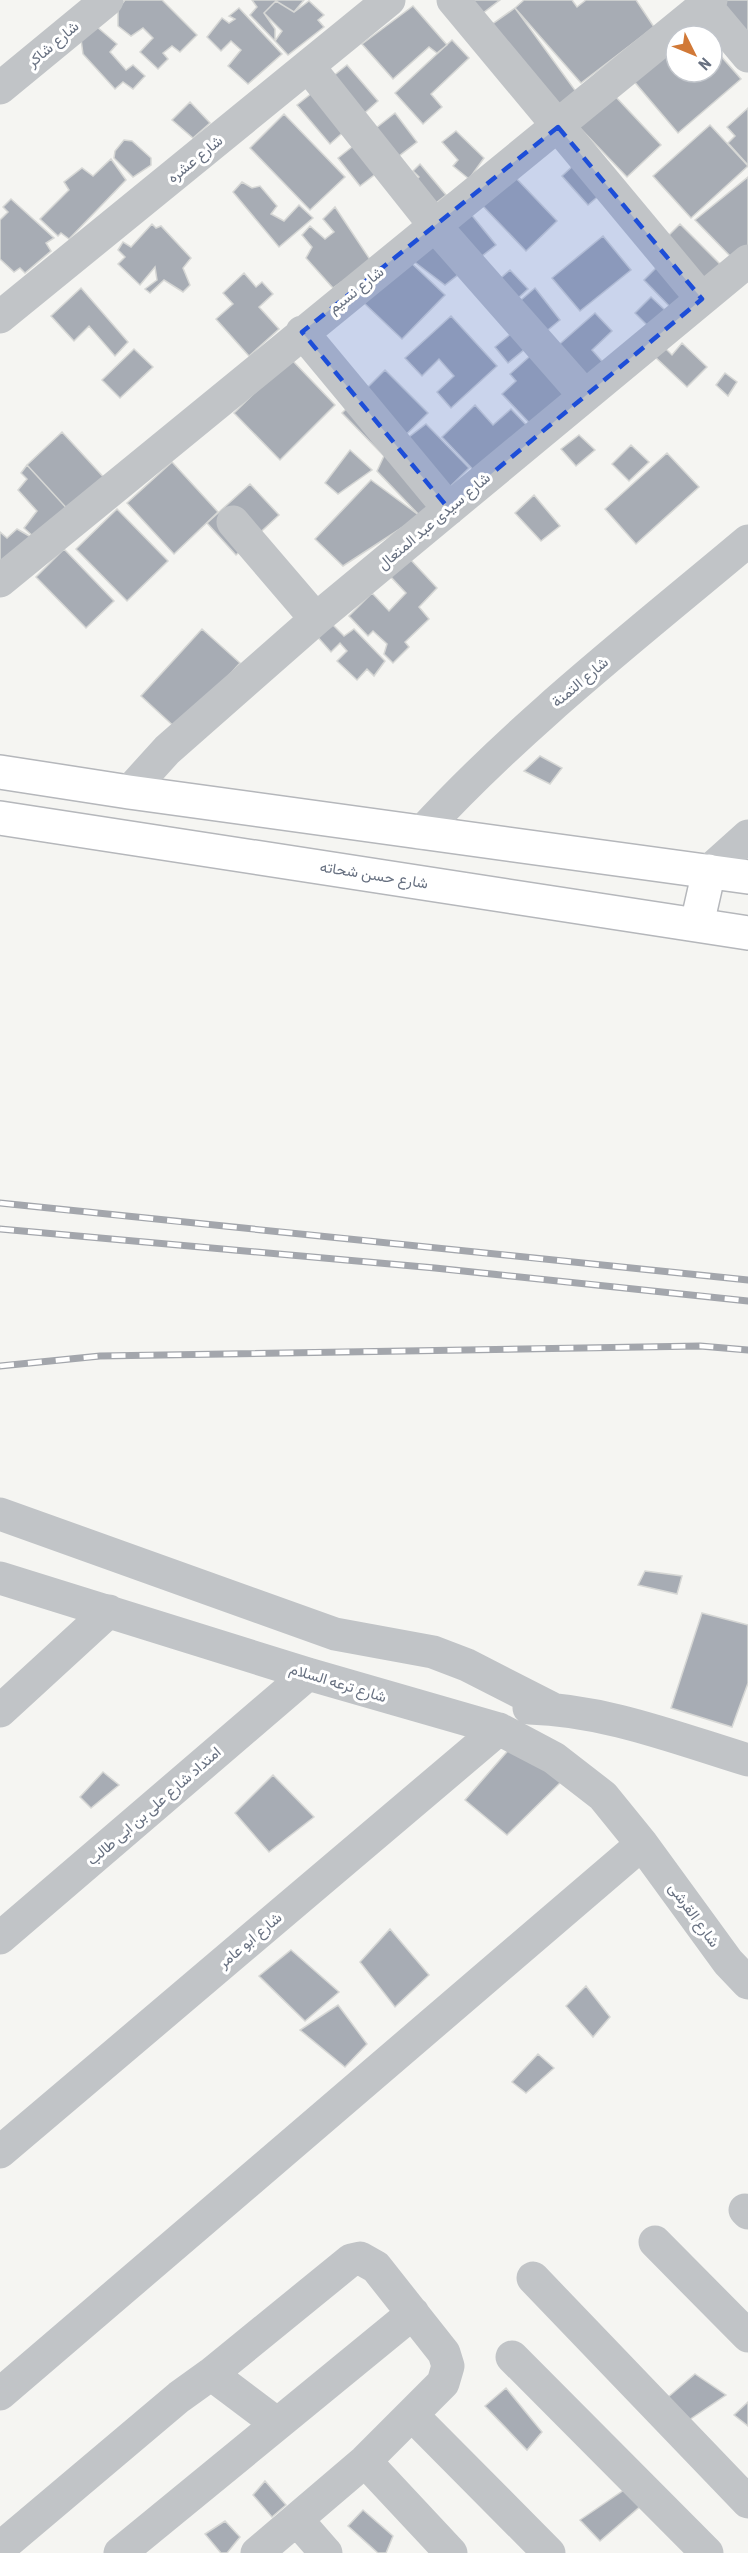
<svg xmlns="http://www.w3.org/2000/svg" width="748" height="2553" font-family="'Roboto Condensed',Vazirmatn,sans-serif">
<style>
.building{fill:#a7acb4;stroke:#d6d7d5;stroke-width:1.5}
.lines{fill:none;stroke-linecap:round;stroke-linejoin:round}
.major-casing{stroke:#b5b7bb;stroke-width:36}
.minor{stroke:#c1c4c7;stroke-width:33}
.major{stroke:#fff;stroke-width:33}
.rail-casing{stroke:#a3a6ac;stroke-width:7}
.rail{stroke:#fff;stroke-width:4.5;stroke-dasharray:14;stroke-linecap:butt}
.marked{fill:#1d4ed8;fill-opacity:0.2;stroke:#1d4ed8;stroke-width:4.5;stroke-dasharray:12 8;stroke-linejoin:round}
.labels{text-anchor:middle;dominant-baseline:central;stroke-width:6;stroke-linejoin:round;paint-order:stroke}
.street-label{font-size:15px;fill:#677080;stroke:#fff}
</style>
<rect width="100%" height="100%" fill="#f5f5f2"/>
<path class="building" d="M125,0H162L197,35L180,52L172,46L163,53L168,59L158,69L140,52L153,38L143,28L131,36L118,26V9Z
M252,0H304L294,12L276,1L264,13L275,29V41L250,15L257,7Z
M467,0H500L479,16Z
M524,0H572L577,7L586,0H636L654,27L581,83L515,8Z
M727,0H748V40L720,5Z
M276,1L294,12L309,1L324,15L318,20L324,27L288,55L275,41L282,31L264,13Z
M413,6L447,45L437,53L429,47L393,79L362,44Z
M239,8L282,54L248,84L228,66L241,50L231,41L221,51L207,37L222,18L229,23L235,19L229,16Z
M515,8L577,93L553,110L491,25Z
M90,21L117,44L110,52L126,70L133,65L145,76L133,89L123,82L115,89L83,54L81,39Z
M452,40L469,58L431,94L442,107L423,124L395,93Z
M676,42V72H712V46L741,79L678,133L632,79Z
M347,65L378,101L330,144L297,105Z
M614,95L661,145L627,177L579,127Z
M190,102L210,123L193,138L172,120Z
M748,108V165L728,143L735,136L727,127Z
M395,113L417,142L360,186L338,158Z
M284,114L345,177L310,210L250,148Z
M710,125L748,166L691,218L653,176Z
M456,131L484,158L469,179L453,166L458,160L442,142Z
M124,140L132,141L151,158V165L133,177L114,158L115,151Z
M111,159L126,180L69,239L61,233L58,236L40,219L69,190L64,182L82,168L93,176Z
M576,163L602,193L588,205L562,176Z
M420,164L446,195L421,215L403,192L419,177L413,171Z
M513,175L557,221L526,251L482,205Z
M748,177V249L736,262L695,220Z
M242,182L252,188L260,186L277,206L271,214L284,221L299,205L313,218L279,247L233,192Z
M11,199L54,238L46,243L51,251L25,273L20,268L14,272L0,259V220L8,212L3,207Z
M335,207L371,261L333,288L306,258L312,247L302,235L310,226L325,239L334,232L323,219Z
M470,213L496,245L445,285L412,260Z
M152,224L156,228L161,226L191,258L183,268L190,285L183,292L164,280L150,293L145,289L157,280L155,267L140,285L118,264L125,257L118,250L123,242L131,247Z
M680,224L723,267L676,313L644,280L674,250L664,240Z
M603,236L631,270L580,311L552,278Z
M406,258L445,295L402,339L363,302Z
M510,270L528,289L517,299L487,290Z
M244,273L256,287L262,282L273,294L259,307L279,329L249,356L216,319L233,304L223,293Z
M81,288L128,342L115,356L89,326L74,341L51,316Z
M535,288L560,320L508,363L495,347L526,321L514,306Z
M651,297L667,312L651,329L635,313Z
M595,313L612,331L592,350L607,367L586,385L554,349Z
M451,316L497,366L451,408L437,392L454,376L439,359L422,376L405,358Z
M682,343L707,367L687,387L653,355L663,346L672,355Z
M134,349L153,367L120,398L102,380Z
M538,349L579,395L538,432L502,394L516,381L510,374Z
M290,358L335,405L280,460L234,413Z
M385,370L428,413L384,456L342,413Z
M725,373L737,382L728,396L716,385Z
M475,405L493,425L511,409L531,430L481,478L442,437Z
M426,424L469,468L420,516L377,471L384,456Z
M62,432L108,482L72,514L27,465Z
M579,435L595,450L576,466L561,449Z
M631,445L649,462L629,481L612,464Z
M350,450L372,470L338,494L325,483Z
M667,453L699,487L636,544L605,509Z
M172,462L218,512L174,554L127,503Z
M27,465L72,514L38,541L24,528L37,511L18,490L27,479L21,473Z
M371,480L420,516L343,566L315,539Z
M250,484L279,515L236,555L207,523Z
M534,495L560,526L541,541L515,513Z
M117,509L168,561L127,601L76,549Z
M17,529L38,541L0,574V532L7,538Z
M64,549L114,601L86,628L36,577Z
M409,558L437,588L419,607L429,619L405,642L409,647L393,663L384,654L387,644L373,631L368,636L349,616L372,593L389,611L406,593L390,576Z
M329,621L344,636L354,629L385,661L374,676L367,669L357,680L337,661L347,651L340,643L331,652L315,634Z
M202,629L240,663L179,731L141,696Z
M540,756L562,768L550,784L524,771Z
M645,1571L682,1576L677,1594L638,1585Z
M702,1613L748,1625V1683L732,1727L671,1708Z
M512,1746L564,1779L507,1835L465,1800Z
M103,1772L119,1785L91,1808L80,1797Z
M273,1775L314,1817L269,1852L235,1813Z
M390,1929L429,1975L395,2007L360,1962Z
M291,1950L339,1992L305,2021L259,1976Z
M586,1986L610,2017L593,2037L566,2006Z
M338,2005L367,2044L345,2067L300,2030Z
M538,2054L554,2068L526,2093L512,2082Z
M695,2374L726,2395L686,2422L667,2398Z
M506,2388L542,2432L527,2450L485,2406Z
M748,2402V2426L734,2415Z
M265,2481L286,2505L272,2517L253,2495Z
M627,2488L643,2504L600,2541L580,2520Z
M363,2510L393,2536L386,2553H378L348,2526Z
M225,2521L240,2537L227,2553H221L205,2534Z"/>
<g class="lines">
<defs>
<path id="major" d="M0,772L129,792L748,877
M0,818L748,933
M697,924L709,871"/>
</defs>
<use href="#major" class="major-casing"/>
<path class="minor" d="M453,0L702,299
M705,5L748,56
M308,66L436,227L585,396
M0,88L107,0
M0,317L389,0
M302,332L449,509
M233,522L316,619
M0,581L711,0
M129,792L167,750L316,619L748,261
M421,833C520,725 636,635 748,541
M709,871L748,836
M0,1514L335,1634L433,1652L467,1665L551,1708
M0,1578L308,1674L499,1729L554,1758L603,1796L642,1844L728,1962L748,1983
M529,1708C605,1710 676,1738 748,1760
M0,1711L109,1611
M0,1938L308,1674
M0,2152L499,1729
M745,2210L748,2213
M655,2242L748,2336
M533,2278L748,2502
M512,2357L707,2553
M211,2374L351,2260L360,2258L376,2267L444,2353L448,2366L443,2383L365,2461L257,2553
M0,2394L642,1844
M412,2415L549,2553
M365,2461L451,2553
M297,2520L326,2553
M0,2548L179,2397L211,2374L276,2423
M120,2553L413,2313"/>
<use href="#major" class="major"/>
<defs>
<path id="rail" d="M0,1203L748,1280
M0,1229L435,1268L748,1301
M0,1366L100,1356L700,1346L748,1350"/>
</defs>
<use href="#rail" class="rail-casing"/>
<use href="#rail" class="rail"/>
</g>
<path class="marked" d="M558,127L702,299L449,509L302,332Z"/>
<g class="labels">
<g class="street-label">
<text transform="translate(53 44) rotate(-40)">شارع شاكر</text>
<text transform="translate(195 159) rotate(-39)">شارع عشره</text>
<text transform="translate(356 290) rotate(-38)">شارع نسيم</text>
<text transform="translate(434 521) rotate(-40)">شارع سيدى عبد المتعال</text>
<text transform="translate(580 682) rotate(-40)">شارع التمنة</text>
<text transform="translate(374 875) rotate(9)">شارع حسن شحاته</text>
<text transform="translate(338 1683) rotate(17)">شارع ترعه السلام</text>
<text transform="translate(154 1806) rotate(-41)">امتداد شارع على بن ابى طالب</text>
<text transform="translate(694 1915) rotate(54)">شارع القرشى</text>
<text transform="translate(250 1940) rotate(-40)">شارع ابو عامر</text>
</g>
</g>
<g transform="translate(694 54) rotate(133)"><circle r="28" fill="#ffffff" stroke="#c2c6cc" stroke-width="1.5"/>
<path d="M0-4.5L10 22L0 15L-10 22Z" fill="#d17937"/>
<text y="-9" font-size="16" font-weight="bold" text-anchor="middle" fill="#677080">N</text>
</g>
</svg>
